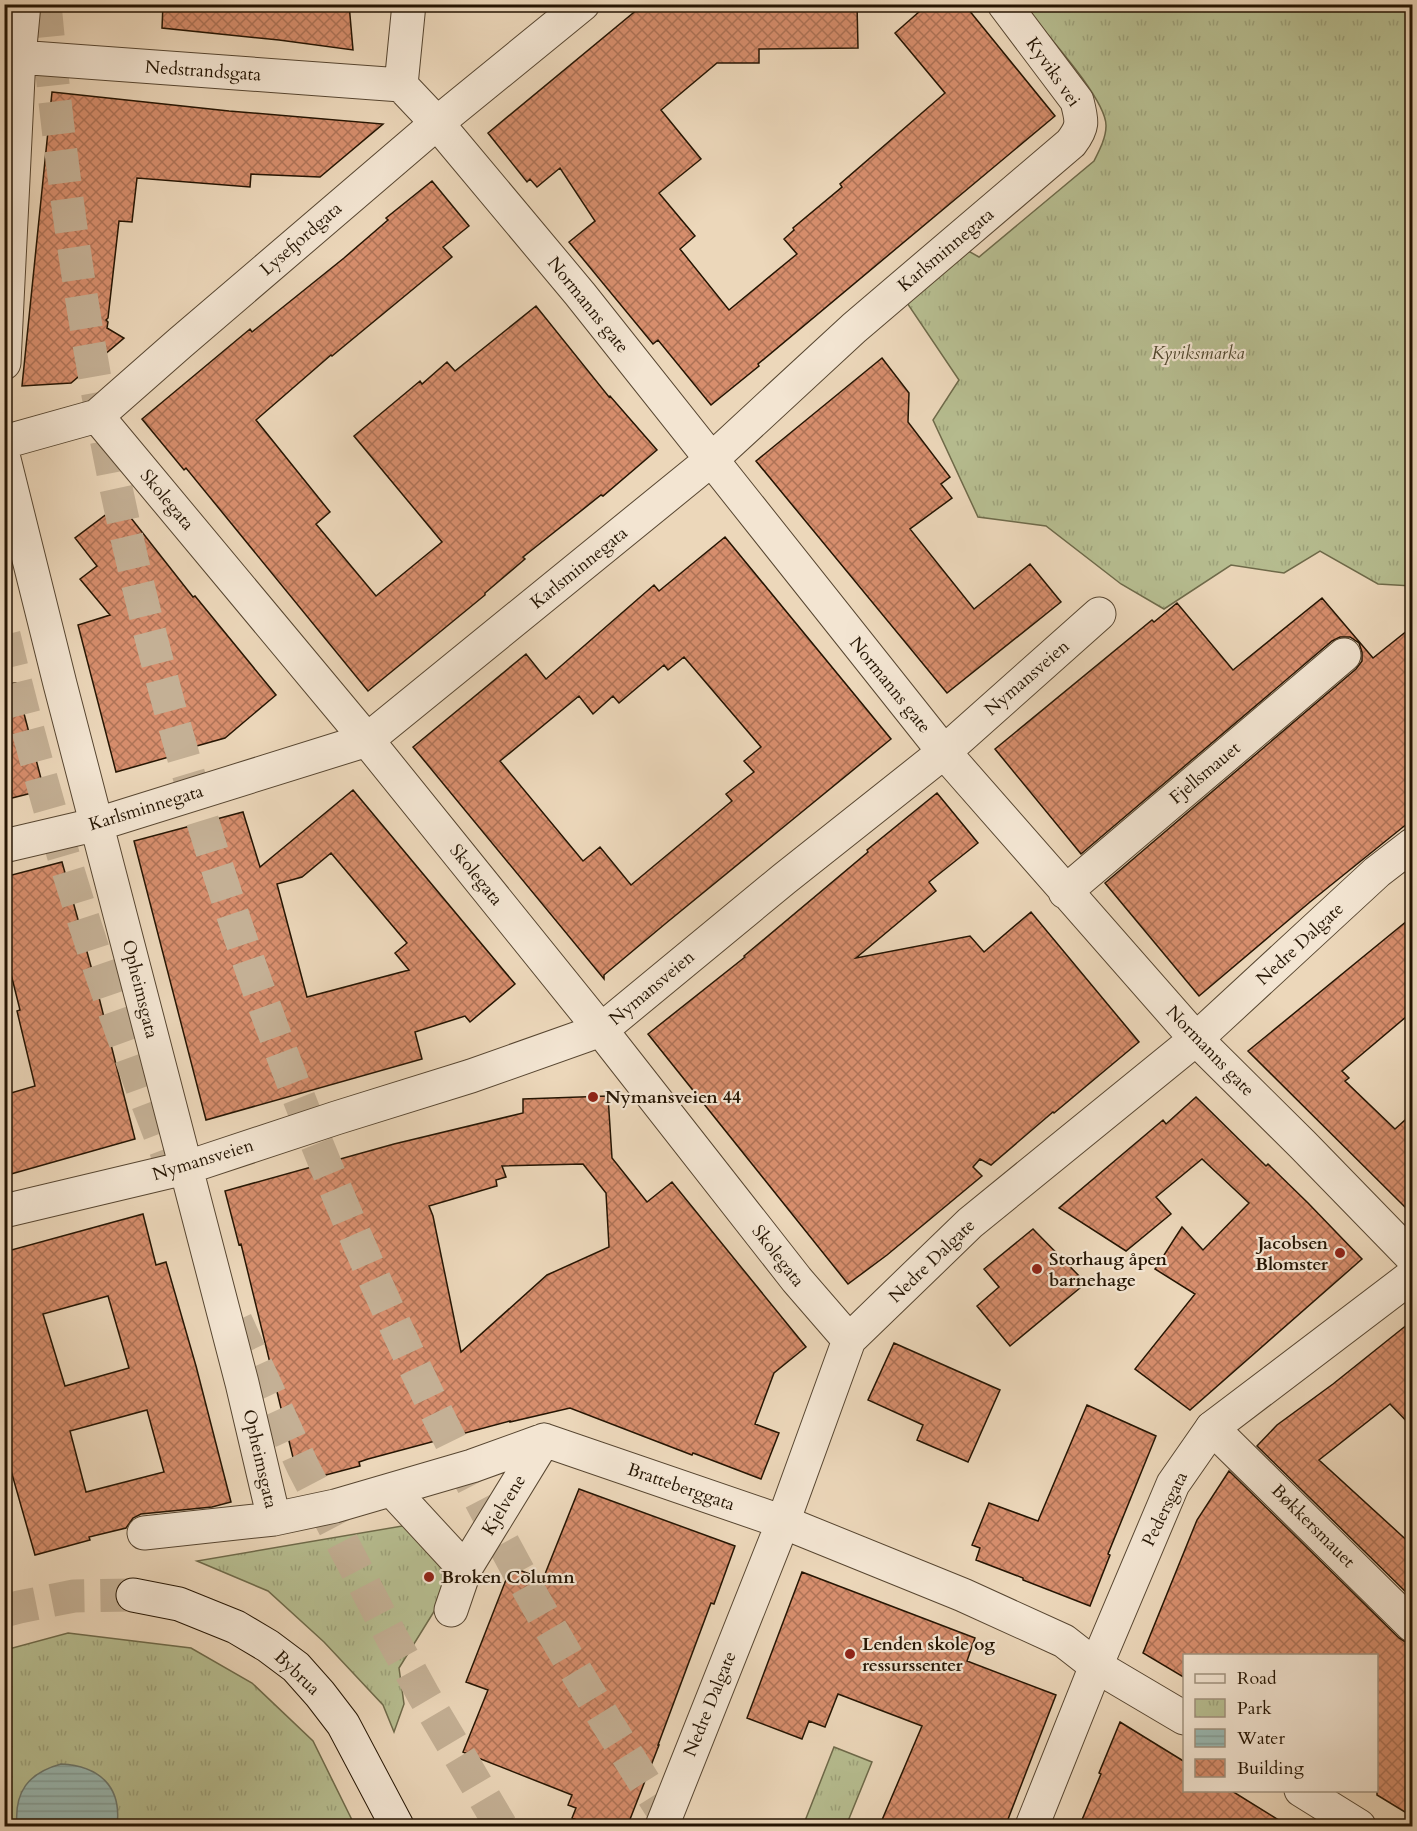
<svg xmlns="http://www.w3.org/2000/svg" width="1417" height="1831" font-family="Cardo,serif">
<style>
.park{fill:url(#park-tufts);stroke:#6e6a4a;stroke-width:1.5}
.water{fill:url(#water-rules);stroke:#6b776d;stroke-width:1.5}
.building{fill:url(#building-cross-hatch);stroke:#251503;stroke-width:1.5;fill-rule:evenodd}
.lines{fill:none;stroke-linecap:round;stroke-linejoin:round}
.secondary-tunnel{stroke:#c4b095;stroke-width:33;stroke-dasharray:33 16;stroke-linecap:butt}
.trunk-tunnel{stroke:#c4b095;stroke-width:33;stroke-dasharray:33 16;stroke-linecap:butt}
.minor-casing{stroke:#574631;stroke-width:35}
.tertiary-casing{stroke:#574631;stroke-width:35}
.secondary-casing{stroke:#251503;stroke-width:35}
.minor{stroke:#f3e5d2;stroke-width:33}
.tertiary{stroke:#f3e5d2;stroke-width:33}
.secondary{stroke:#f3e5d2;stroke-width:33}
.poi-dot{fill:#8f2418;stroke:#f3e5d2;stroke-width:2}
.labels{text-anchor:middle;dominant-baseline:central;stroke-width:4.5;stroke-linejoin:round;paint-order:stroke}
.street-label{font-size:18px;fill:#251503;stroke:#f3e5d2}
.park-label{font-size:18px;font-style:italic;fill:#51482e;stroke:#f3e5d2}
.poi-label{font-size:18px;font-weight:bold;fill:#251503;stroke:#f3e5d2;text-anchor:start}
</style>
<defs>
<pattern id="park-tufts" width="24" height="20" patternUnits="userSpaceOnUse" patternTransform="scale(1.5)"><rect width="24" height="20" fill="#b7be91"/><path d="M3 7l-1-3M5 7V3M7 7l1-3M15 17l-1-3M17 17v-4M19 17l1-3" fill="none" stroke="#9da27b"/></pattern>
<pattern id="water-rules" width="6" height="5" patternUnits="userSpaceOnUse" patternTransform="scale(1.5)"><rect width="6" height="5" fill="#99b9b3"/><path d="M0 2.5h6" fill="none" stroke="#849e98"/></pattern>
<pattern id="building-cross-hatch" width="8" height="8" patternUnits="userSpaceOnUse" patternTransform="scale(1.5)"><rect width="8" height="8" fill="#d78e6d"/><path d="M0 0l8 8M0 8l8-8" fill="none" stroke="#ae7357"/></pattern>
</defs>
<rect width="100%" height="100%" fill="#ecd7ba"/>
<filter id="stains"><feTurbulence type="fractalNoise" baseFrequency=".00333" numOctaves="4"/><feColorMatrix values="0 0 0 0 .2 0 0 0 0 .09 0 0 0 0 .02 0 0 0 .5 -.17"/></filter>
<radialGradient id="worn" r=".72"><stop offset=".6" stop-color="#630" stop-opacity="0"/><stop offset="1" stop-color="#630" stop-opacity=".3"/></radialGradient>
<path class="park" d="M1023,5H1412V586L1378,584L1320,551L1284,573L1231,565L1164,609L1121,584L1046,526L978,517L933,420L959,380L903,297L963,248L979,257L1094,161C1099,151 1106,138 1106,126C1107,99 1041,28 1023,5Z
M408,1525L441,1557L443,1597L399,1668L404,1704L394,1732L383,1705L324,1642L268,1591L197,1561Z
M68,1633L191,1648L252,1683L313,1741L355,1826H5V1650Z
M834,1747L872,1762L846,1826H803Z"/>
<path class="water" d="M61,1764C100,1766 122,1787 117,1826H17C14,1792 28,1773 61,1764Z"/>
<path class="building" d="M163,4H349L353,50L279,40L162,28Z
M644,4H857L858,48L759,49V63H717L661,110L701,159L659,193L695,236L680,249L729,310L797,254L784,239L794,230L793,228L842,187L840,184L945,93L895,33L928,4H964L1055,116L758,364L759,366L711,405L658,340L653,344L569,242L595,221L560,168L537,187L530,179L527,182L488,133Z
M52,92L229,111L383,124L320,177L251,174L250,187L137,178L132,222L119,221L108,318L106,320L108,322L107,328L124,338L71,383L22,386Z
M432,181L469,226L443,247L452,257L332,356L331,355L256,420L330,512L316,524L376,596L442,542L354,436L420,381L422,384L447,362L455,371L536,306L609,397L610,396L657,450L603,496L601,495L523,557L525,559L485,593V595L368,691L186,468L184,470L142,419L250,329L252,332L344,258L388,220L386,218Z
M882,358L909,393L908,422L950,477L941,484L952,498L910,529L974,609L1030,564L1061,602L947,693L756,461Z
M120,504L193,597L195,596L276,695L225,738L168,754L169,757L116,772L78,625L110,615L80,579L97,566L75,538Z
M725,537L891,739L665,924L604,975V979L413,747L526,654L546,679L654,585L659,591ZM684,657L761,747L744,761L754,772L726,794L732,801L631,885L600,847L583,861L500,761L579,696L593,714L613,696L619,703L664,665L668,670Z
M1322,598L1373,658L1413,626V819L1310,902L1199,996L1105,883L1356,669L1362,661V652L1359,643L1350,637H1340L1332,641L1081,854L995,749L1152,620L1154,622L1177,603L1233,670Z
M16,683L44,790L4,800V684Z
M353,790L515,984L470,1022L465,1016L415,1032L422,1059L206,1120L134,841L243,812L260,867ZM331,853L407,943L395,953L409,970L307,997L277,884L302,877Z
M937,793L978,843L929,882L936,891L856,958L970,936L984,952L1031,912L1139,1042L1054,1113L1053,1112L991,1165L980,1159L973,1167L982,1176L887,1255L848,1284L648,1034L745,957L744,956L868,852L867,850Z
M62,862L92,970L135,1139L4,1176V1095L35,1086L17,1011L20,1010L4,946V877Z
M1413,916V1011L1342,1071L1349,1078L1345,1081L1395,1129L1413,1113V1215L1248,1051Z
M608,1096L612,1158L647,1202L672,1182L806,1347L774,1373L755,1424L779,1433L761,1479L693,1453L692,1455L570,1408L510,1422V1421L368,1459L359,1462L360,1466L299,1482L241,1244L239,1245L225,1191L394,1144L523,1113V1099ZM583,1164L606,1193L609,1247L547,1275L461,1352L433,1216L429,1206L497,1186L496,1180L506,1177L502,1166Z
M1196,1097L1266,1166L1268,1164L1308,1203L1362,1259L1190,1410L1135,1369L1195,1294L1155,1269L1182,1227L1203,1250L1249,1203L1202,1159L1156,1197L1171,1214L1126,1251L1059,1208L1163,1120L1166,1124Z
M143,1214L156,1265L166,1262L196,1366L231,1502L212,1507L141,1514L133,1518L126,1528L89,1537L90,1540L35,1555L4,1446V1252ZM108,1296L129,1368L65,1386L43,1314ZM147,1410L164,1472L86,1492L70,1431Z
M1033,1229L1086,1283L1010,1346L977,1306L999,1287L984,1269Z
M1413,1320V1428L1390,1404L1319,1460L1413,1546V1599L1257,1446L1277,1425L1333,1384Z
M894,1343L1000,1390L968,1462L917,1440L923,1425L868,1400Z
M1087,1405L1156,1436L1108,1554L1110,1555L1090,1606L1023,1580V1578L976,1560L980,1548L972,1545L989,1503L1038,1521Z
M1229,1471L1399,1638L1407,1643H1413V1817L1377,1795V1656H1185V1678L1143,1653L1197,1520Z
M579,1489L735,1546L714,1604L711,1603L658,1745H659L627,1827H593L572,1818L576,1808L568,1805L572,1795L463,1752L488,1690L466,1682L511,1567L543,1579Z
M802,1572L975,1638L967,1661L1056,1695L1005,1827H879L922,1726L838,1694L825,1727L809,1721L802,1739L747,1718Z
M1120,1722L1185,1762V1791H1232L1290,1827H1079L1101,1774L1099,1773Z"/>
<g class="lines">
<path class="secondary-tunnel" d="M4,1611L19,1607L74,1596L133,1595"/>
<path class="trunk-tunnel" d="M45,4C60,167 83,328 116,488C194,854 326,1210 502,1541C554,1639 613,1733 672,1826
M4,635C39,781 82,926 134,1066C147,1103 162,1140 176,1177
M236,1321L304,1469L391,1636L424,1696L501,1826"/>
<defs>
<path id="minor" d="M4,56L401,85
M401,85L437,123L580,294L944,752L1196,1039L1303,1145L1412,1257
M401,85L409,4
M4,363L19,57L24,4
M97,416L367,740L601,1030L797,1280L849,1340
M4,442L97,416L180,343L437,123L583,4
M4,459L60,684L242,1383L274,1519
M4,846L98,824L367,740L711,460L854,328L1071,143C1084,126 1082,121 1077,101L1004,4
M1065,892L1344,655
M4,1211L185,1168L336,1118L471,1076L601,1030L784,879L944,752L1099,614
M1212,1428L1412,1625
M392,1490L465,1569
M144,1533L274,1519L335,1506L472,1466L544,1440L783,1522L963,1595L1064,1641L1096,1666L1184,1718
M451,1610L465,1569L544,1440
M1301,1790L1359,1826
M662,1826L783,1522L849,1340L970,1223L1196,1039L1377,872L1412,845"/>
<path id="tertiary" d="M1032,1826L1096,1666L1173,1484L1212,1428L1412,1276"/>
<path id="secondary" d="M133,1595L179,1604L236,1627L268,1646L296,1667L320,1694L343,1724L397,1826"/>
</defs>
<use href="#minor" class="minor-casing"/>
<use href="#tertiary" class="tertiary-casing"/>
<use href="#secondary" class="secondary-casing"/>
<use href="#minor" class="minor"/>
<use href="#tertiary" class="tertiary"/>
<use href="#secondary" class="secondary"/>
</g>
<g class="poi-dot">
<circle cx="593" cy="1097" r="6"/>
<circle cx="1340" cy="1253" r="6"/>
<circle cx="1037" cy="1269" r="6"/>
<circle cx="429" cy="1577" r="6"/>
<circle cx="850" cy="1654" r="6"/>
</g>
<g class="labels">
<g class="street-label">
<text transform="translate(203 71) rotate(4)">Nedstrandsgata</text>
<text transform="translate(1053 72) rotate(55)">Kyviks vei</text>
<text transform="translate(301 239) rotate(-41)">Lysefjordgata</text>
<text transform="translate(946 250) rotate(-40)">Karlsminnegata</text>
<text transform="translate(588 305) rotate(51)">Normanns gate</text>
<text transform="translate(167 500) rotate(50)">Skolegata</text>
<text transform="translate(579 568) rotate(-39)">Karlsminnegata</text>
<text transform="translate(1027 678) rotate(-41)">Nymansveien</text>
<text transform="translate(890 685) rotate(51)">Normanns gate</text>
<text transform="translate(1205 773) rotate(-40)">Fjellsmauet</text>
<text transform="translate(146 808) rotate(-17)">Karlsminnegata</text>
<text transform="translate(476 875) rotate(51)">Skolegata</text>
<text transform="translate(1300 944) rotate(-43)">Nedre Dalgate</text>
<text transform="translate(652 988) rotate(-40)">Nymansveien</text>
<text transform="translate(140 989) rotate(76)">Opheimsgata</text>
<text transform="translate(1210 1051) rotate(46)">Normanns gate</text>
<text transform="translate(203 1160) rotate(-17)">Nymansveien</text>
<text transform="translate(778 1256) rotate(52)">Skolegata</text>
<text transform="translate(932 1261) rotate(-44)">Nedre Dalgate</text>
<text transform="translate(260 1459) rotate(77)">Opheimsgata</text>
<text transform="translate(681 1487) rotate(19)">Bratteberggata</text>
<text transform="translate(504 1505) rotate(-59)">Kjelvene</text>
<text transform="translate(1165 1509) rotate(-64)">Pedersgata</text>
<text transform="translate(1313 1526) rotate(45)">Bøkkersmauet</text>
<text transform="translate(297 1673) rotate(44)">Bybrua</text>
<text transform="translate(710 1704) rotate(-68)">Nedre Dalgate</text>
</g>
<g class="park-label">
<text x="1198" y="353">Kyviksmarka</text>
</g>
<g class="poi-label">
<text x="605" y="1097">Nymansveien 44</text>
<text x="1328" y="1243" text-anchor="end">Jacobsen<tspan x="1328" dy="21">Blomster</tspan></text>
<text x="1049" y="1259">Storhaug åpen<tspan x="1049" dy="21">barnehage</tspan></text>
<text x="441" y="1577">Broken Column</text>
<text x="862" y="1644">Lenden skole og<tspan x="862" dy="21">ressurssenter</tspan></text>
</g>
</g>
<rect width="1417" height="1831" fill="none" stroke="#ecd7ba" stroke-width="24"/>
<rect x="6" y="6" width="1405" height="1819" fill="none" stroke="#251503" stroke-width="3"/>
<rect x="12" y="12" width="1393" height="1807" fill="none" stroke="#251503" stroke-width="1.5"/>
<rect x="1183" y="1654" width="195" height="138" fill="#f3e5d2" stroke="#a1927f" stroke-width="1.5"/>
<rect x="1195" y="1674" width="30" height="9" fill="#f3e5d2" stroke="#a1927f" stroke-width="1.5"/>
<text x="1237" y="1684" font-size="18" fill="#251503">Road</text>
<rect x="1195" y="1699" width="30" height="18" fill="url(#park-tufts)" stroke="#a1927f" stroke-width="1.5"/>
<text x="1237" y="1714" font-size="18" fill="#251503">Park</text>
<rect x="1195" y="1729" width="30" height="18" fill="url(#water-rules)" stroke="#a1927f" stroke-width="1.5"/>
<text x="1237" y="1744" font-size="18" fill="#251503">Water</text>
<rect x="1195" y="1759" width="30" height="18" fill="url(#building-cross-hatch)" stroke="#a1927f" stroke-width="1.5"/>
<text x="1237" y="1774" font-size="18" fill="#251503">Building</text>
<rect width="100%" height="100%" filter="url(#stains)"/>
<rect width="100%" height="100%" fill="url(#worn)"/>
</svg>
